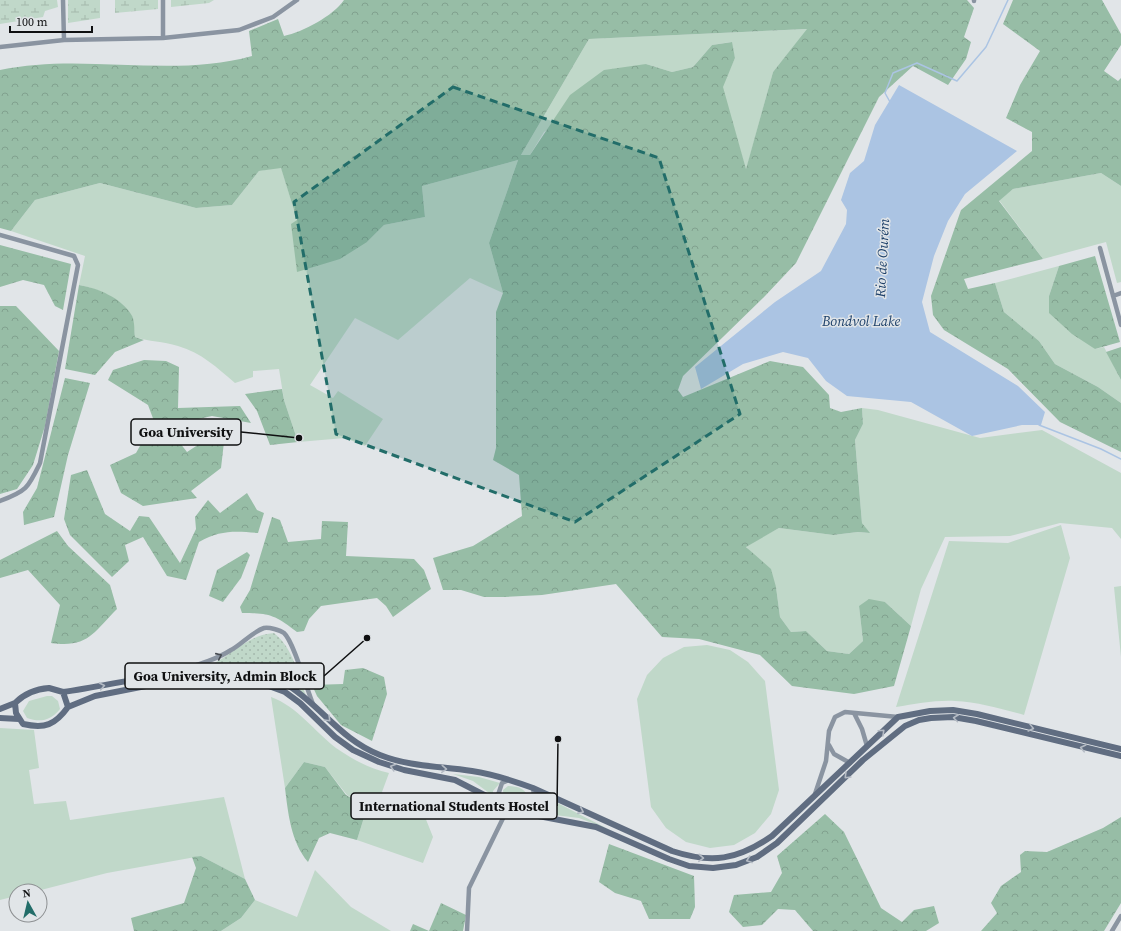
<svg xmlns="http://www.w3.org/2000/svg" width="1121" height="931" font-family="'Source Serif 4',serif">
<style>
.green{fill:#c0d8c9}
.forest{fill:url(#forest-crowns);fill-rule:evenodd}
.wetland{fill:url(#wetland-marsh)}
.garden{fill:url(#garden-dots)}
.water{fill:#abc4e3}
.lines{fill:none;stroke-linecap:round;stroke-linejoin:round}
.stream{stroke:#abc4e3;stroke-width:1.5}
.minor{stroke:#8a94a1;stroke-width:4.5}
.secondary{stroke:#606d81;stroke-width:6}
.oneway{stroke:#464b52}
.oneway2{stroke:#b4bbc4}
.marked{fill:#226d69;fill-opacity:0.2;stroke:#226d69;stroke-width:3;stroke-dasharray:8 5;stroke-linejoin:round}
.labels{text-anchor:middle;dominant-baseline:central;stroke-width:3;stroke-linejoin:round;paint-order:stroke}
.water-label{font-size:14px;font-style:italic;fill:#1f426b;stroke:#e1e5e8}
.leader{fill:none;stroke:#0f1011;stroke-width:1.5}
.callout-dot{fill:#0f1011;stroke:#e1e5e8;stroke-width:1.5}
.callout{fill:#e1e5e8;stroke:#0f1011;stroke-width:1.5}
.callout-label{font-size:14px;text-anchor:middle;font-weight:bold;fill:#0f1011}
</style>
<defs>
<pattern id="forest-crowns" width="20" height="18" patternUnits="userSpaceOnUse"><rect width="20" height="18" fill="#97bda6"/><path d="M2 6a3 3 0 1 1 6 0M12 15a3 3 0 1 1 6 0" fill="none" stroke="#81a18e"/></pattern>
<pattern id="wetland-marsh" width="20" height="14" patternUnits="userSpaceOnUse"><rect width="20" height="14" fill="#c0d8c9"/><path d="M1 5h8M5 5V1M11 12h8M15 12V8" fill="none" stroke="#a4b8ac"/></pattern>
<pattern id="garden-dots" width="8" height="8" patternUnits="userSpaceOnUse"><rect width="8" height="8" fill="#c0d8c9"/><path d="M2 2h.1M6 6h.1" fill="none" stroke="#a4b8ac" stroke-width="1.8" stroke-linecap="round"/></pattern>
</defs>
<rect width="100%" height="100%" fill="#e1e5e8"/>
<path class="green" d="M808,29L773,72L746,170L722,87L735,58L731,42L712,45L693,67L672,72L646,64L544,132L530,155H521L589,39Z
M518,160L489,243L503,293L470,278L398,340L355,318L310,385L333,398L338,391L383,419L365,446L345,438L298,442L284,400L279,369L253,371V377L235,383C216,367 202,353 178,346C163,341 149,342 135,337C134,330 134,319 131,314C121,299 97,288 79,285L85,256L11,231L35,200L100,183L196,208L232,205L259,171L281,167L297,220L367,242L384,225L425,217L422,186Z
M1101,173L1121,186V282L1117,283L1106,242L1043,259L999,200L1013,189Z
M1059,266L1049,296L1095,349L1104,347L1121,380V403L1098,387L1055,364L1039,341L1004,312L995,283Z
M862,408L878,410L980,438L1042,430L1121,473V539L1112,528L1060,523L1010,536L945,537L921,589L911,626L885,602L859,606L863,641L849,654L827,651L806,631L791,632L780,617L776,587L746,546L779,528L833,535L858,532L869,533L862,523L855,440L863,424Z
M1061,525L1070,558L1024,715C1002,709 978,702 955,701C935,700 916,704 896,707L949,541L1008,543Z
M1121,586V657L1114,587Z
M707,645L730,650L748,662L765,681L779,790L771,814L755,833L734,845L710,848L686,842L666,828L651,807L637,699L647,675L663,658L684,647Z
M47,696H52L58,701L60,709C51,720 41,723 27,718L23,711L29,701Z
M271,697C298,707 314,731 336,748C352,759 370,769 389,773L382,792L387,803L423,812L433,837L423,863L357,840L366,811L360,803L347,795L325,767L304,762L285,788Z
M0,728L34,730L39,768L29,770L34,804L66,801L70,820L224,797L245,879L201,856L107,873L37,891H16V896L0,900Z
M453,774L479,777L500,783L493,791V796L473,781Z
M508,786C519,786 527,789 529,801C520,807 514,806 504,802L503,790Z
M540,794L608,829L579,818L530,812L539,803Z
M315,870L351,907L391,931H221L241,918L255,900L297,917Z"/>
<path class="forest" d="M344,0H967L974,8L964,37L971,42L966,59L948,85L913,66L879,97L796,263L765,296L683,376L678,390L683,397L770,361L803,367L829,395L830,408L841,412L862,408L863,424L855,440L862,523L870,533L858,532L833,535L779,528L746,547L771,569L776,587L780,617L791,632L806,631L827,651L849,654L863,641L859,606L869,599L885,602L911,626L894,686L854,694L792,686L760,655L699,639L662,637L616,584L542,595L505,597H484L461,590H443L433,558L473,546L522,516L519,475L493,460L496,448V312L503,293L489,243L518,160L422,186L425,217L384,225L367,242L340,259L297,272L291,224L297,220L281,168L259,171L232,205L196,208L100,183L35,200L11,231L0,228V70C83,52 170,79 252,56L249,31L278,19L284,36C303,32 333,16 344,0ZM807,29L773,72L746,169L723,87L735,58L732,42L712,45L693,67L672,72L646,64L604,70L570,95L530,155H521L589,39Z
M1013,0H1102L1121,34V45L1104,71L1118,81L1121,78V186L1101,173L1013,189L999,201L1043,259L964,279L968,289L995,283L1004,312L1039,341L1055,364L1098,387L1121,403V452L1060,422L1008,369L944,330L933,315L931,296L961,210L1032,151V132L1006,118L1020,85L1040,51L1003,24Z
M0,245L71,264L63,310L55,306L44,285L23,280L0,287Z
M1095,256L1120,342L1095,349L1072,334L1049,313V296L1059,266Z
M79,285C98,288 121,298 131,314C135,319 134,330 135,337L144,340L115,352L95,375L65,369Z
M0,306H16L59,351L45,426L33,465L17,489L0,494Z
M1121,347V380L1106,352Z
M144,360L166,361L179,367L178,408L240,406L251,423L212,416L189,421L173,434L187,452L207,439L224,442L221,468L191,491L197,498L143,506L121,493L110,465L136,453L154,421L148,405L108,380L113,370Z
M65,378L90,383L68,455L54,517L24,525L23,512L37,488Z
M282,389L284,400L298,442L270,445L257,411L245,394Z
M87,470L105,514L130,531L139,516L149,517L180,563L196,529L195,517L208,500L220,513L247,493L257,510L264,513L258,533C235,531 220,530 199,542L186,580L167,576L143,537L125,545L129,561L112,577L70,535L64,519L71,475Z
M272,517L280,520L288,542L321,539L322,521L348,522L346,556L414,559L424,570L431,589L393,617L386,606L377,598L321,606L309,619L304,631L297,632C275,615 270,613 242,613L240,607L250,590Z
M57,531L68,546L110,585L117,609C93,633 88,648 51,643L60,605L28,570L0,578V560Z
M247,552L250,555L241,578L223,602L209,596L217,570Z
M363,668L384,677L387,694L372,741L341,725L317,696L312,685L343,684L345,670Z
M304,762L325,767L346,795L360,803L366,811L357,840L330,833L319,838L308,862C291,842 288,813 285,788Z
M825,814L844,832L881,908L902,922L914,910L934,906L939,923L926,931H813L795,910L778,909L762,925L743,927L729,912L734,895L771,892L782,873L777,856Z
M1121,817V903L1104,931H981L997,913L991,903L1001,886L1021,872L1020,855L1025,851L1047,852L1103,828Z
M609,844L694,876L695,907L690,919H649L641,901L615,893L599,882Z
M201,856L245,879L255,900L241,918L221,931H134L131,918L184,903L196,868L192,857Z
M441,903L466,915L463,931H410L413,924L429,931Z"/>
<path class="wetland" d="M0,0H57L58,7L45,11L43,17L0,24Z
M68,0H100V18L68,23Z
M115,0H158V9L115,13Z
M171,0H214L209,3L171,7Z"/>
<path class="garden" d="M274,633C293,648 298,674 306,696C279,671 243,668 208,666C234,655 246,635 274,633Z"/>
<path class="water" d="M899,85L1017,151L965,194L948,221L934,256L922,302L930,332L1018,386L1045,412L1041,425H1022L972,436L911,402L847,396L826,381L808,358L783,352L743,364L701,389L695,367L775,302L821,271L846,224L847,210L841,200L850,173L864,161L875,125Z"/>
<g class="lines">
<path class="stream" d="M890,102L885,93L893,73L917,63L957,81L986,47L1008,0
M1039,425L1101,449L1121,459"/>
<path class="minor" d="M63,0L64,40
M974,0V1
M163,38V0
M0,47L64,40L163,38L239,30L273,17L297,0
M0,235L74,256L78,265L40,463C28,488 27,491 0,501
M1100,248L1121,325
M1113,296L1121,293
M174,672C193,666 214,661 231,650C242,644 252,632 264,628C269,627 280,630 284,633C294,642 307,690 313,704
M854,713L862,729L867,746
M829,745L834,754L850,763
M815,794L826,761L829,731L835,717L845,712L898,717
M496,801L502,783L509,780
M526,811C534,804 535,799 533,788
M467,931L469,888L507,810
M1112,931L1121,916"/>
<path class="secondary" d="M49,688L63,692L68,707C55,725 45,729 23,724L16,713L15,703C25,693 35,689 49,688Z
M63,692C127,683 190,663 255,675C266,677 280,679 289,686C322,707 341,740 380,755C410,767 440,766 472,771C492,774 514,781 533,788L672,851C712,864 737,860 772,836L898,717L930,711L953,710L977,714L1121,749
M68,707L95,696L166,682L223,678L266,685L285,692L300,703L335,737L353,750L379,762L404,770L455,780L496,801L507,810L596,827L669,859L689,866L713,868L736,865L757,857L777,843L863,760L905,726L919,720L931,718L953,717L976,721L1121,756
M0,709L15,703
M0,718L19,719"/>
</g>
<defs><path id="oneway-chevron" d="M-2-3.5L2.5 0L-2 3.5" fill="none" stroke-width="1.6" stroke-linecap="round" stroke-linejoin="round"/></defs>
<use class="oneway" href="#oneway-chevron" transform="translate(219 656) rotate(-24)"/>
<g class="oneway2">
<use href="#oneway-chevron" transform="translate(102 686) rotate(-11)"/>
<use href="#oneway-chevron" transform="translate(956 718) rotate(-173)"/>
<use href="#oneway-chevron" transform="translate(328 719) rotate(45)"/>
<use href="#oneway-chevron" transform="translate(1031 728) rotate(14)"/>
<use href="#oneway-chevron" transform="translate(882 732) rotate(-43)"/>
<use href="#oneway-chevron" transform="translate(1083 748) rotate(-167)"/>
<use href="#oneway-chevron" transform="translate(393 767) rotate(-163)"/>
<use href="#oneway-chevron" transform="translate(444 769) rotate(4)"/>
<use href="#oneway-chevron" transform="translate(847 776) rotate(135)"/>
<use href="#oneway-chevron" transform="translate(581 811) rotate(24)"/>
<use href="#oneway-chevron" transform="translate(701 858) rotate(4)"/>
<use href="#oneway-chevron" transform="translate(749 860) rotate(160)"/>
</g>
<path class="marked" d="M453,87L659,158L740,414L575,522L336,434L294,202Z"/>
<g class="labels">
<g class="water-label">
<text transform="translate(882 258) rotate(-87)">Rio de Ourém</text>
<text x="861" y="321">Bondvol Lake</text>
</g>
</g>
<path class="leader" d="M299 438L241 432M367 638L324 676M558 739L557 806"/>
<g class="callout-dot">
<circle cx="299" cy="438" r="4"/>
<circle cx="367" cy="638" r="4"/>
<circle cx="558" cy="739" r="4"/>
</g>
<g class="callout">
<rect x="131" y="419" width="110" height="26" rx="4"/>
<rect x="125" y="663" width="199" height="26" rx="4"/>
<rect x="351" y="793" width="206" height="26" rx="4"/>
</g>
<g class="callout-label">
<text x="186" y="437">Goa University</text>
<text x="225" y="681">Goa University, Admin Block</text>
<text x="454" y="811">International Students Hostel</text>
</g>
<g transform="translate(28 903) rotate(352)"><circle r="19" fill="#e1e5e8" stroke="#8d9092"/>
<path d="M0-3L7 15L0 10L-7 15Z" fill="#226d69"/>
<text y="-6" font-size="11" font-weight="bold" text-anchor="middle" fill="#0f1011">N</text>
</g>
<path d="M10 26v6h82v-6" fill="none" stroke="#0f1011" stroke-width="2"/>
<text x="16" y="26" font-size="12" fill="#0f1011" stroke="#e1e5e8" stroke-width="3" paint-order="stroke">100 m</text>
</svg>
